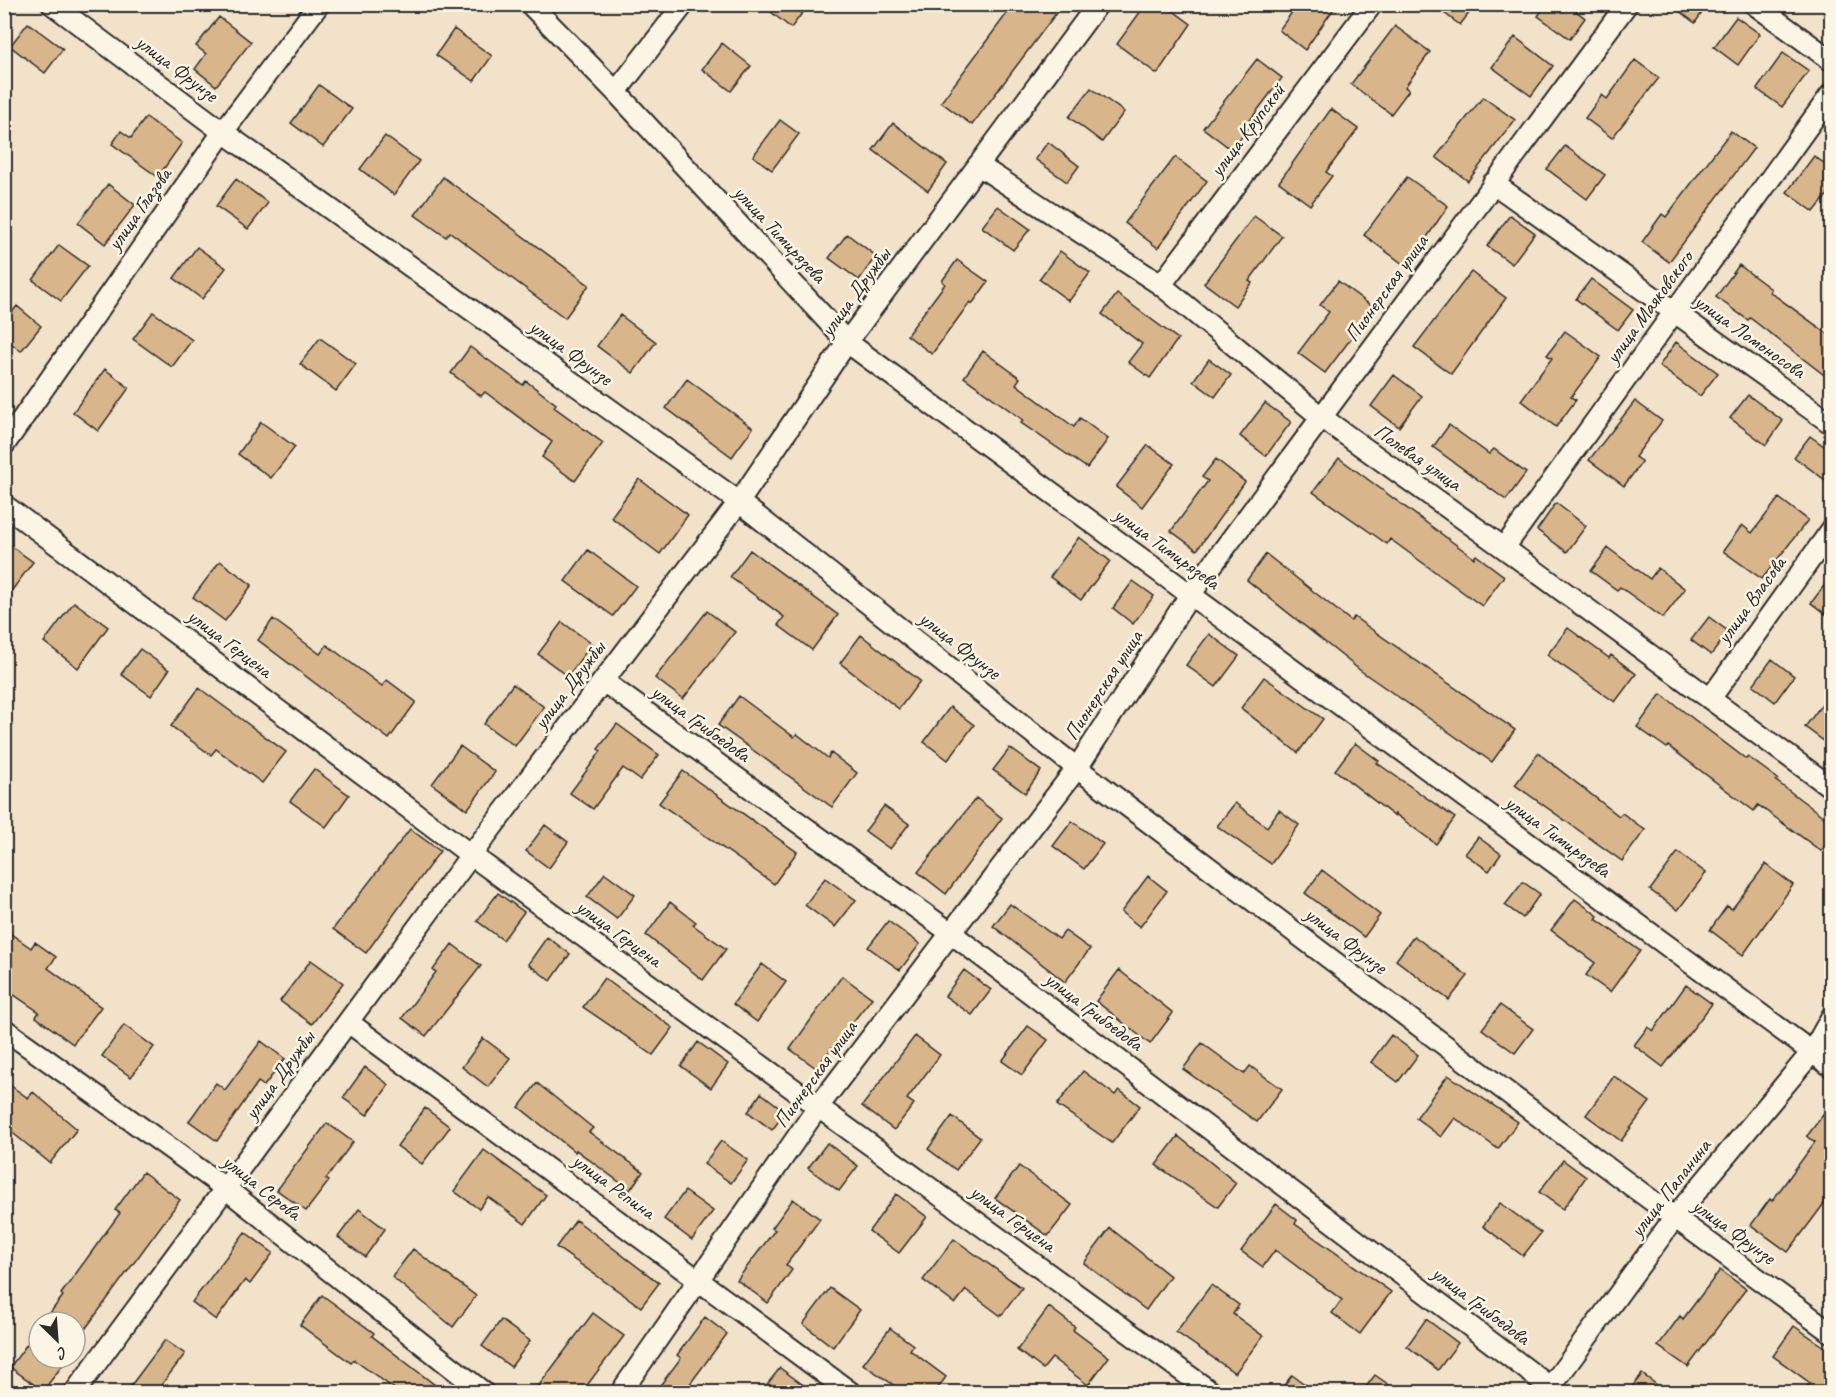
<svg xmlns="http://www.w3.org/2000/svg" width="1836" height="1397" font-family="Caveat,sans-serif">
<style>
.building{fill:#d9b58b;stroke:#2b2b2b;stroke-width:1.5}
.lines{fill:none;stroke-linecap:round;stroke-linejoin:round}
.street-casing{stroke:#2b2b2b;stroke-width:24}
.street{stroke:#fcf5e5;stroke-width:20}
.labels{text-anchor:middle;dominant-baseline:central;stroke-width:5;stroke-linejoin:round;paint-order:stroke}
.street-label{font-size:21px;fill:#2b2b2b;stroke:#fcf5e5}
</style>
<rect width="100%" height="100%" fill="#f2e2ca"/>
<filter id="ink" filterUnits="userSpaceOnUse"><feTurbulence type="fractalNoise" baseFrequency=".0167" numOctaves="2"/><feDisplacementMap in="SourceGraphic" scale="12" xChannelSelector="R" yChannelSelector="G"/><feConvolveMatrix kernelMatrix="1 2 1 2 8 2 1 2 1" color-interpolation-filters="sRGB"/></filter>
<g filter="url(#ink)">
<path class="building" d="M761,4H809L791,28Z
M1014,4H1063L972,125L941,102Z
M1146,4H1164L1191,24L1157,74L1117,44Z
M1298,4H1337L1305,50L1279,30Z
M1432,4H1476L1460,25Z
M1546,4H1567L1585,18L1570,39L1538,16Z
M1670,4H1708L1695,23Z
M219,17L251,42L216,86L195,69L206,54L196,46Z
M1736,17L1760,34L1738,65L1714,47Z
M28,23L63,49L45,73L10,46Z
M1395,26L1430,52L1405,87L1409,90L1391,114L1351,84Z
M454,29L492,56L474,81L436,55Z
M1515,37L1553,66L1531,96L1492,67Z
M722,43L751,66L731,91L702,69Z
M1783,53L1809,71L1782,107L1757,89Z
M1257,59L1282,78L1247,124L1250,126L1232,150L1203,128Z
M1635,60L1659,78L1612,138L1585,118L1602,95L1607,99Z
M319,85L352,109L323,147L291,123Z
M1091,88L1124,112L1102,142L1069,117Z
M1483,97L1515,120L1468,181L1436,157Z
M1331,109L1358,129L1326,172L1332,176L1310,205L1279,182Z
M146,117L182,143L158,177L112,144L121,131L131,138Z
M780,120L799,134L772,170L753,156Z
M893,123L947,164L928,191L873,150Z
M1731,131L1754,148L1669,262L1642,242L1662,214L1666,217Z
M385,136L419,161L394,195L360,169Z
M1048,142L1079,166L1067,182L1035,159Z
M1565,146L1605,175L1587,199L1547,169Z
M1814,156L1832,169V189L1814,212L1787,192Z
M1175,157L1207,181L1158,248L1125,223Z
M443,177L589,285L565,318L450,232L446,237L415,215Z
M1407,177L1448,206L1407,267L1364,235Z
M236,179L268,203L248,229L216,206Z
M108,184L135,205L105,244L78,223Z
M998,206L1030,229L1013,250L982,227Z
M1510,215L1535,233L1512,264L1487,246Z
M1254,216L1282,236L1249,281L1252,283L1235,306L1204,283Z
M847,234L876,256L859,280L829,258Z
M59,245L88,266L61,301L33,280Z
M197,247L226,268L202,299L174,278Z
M1060,251L1090,273L1069,301L1039,279Z
M957,260L988,282L972,304L970,302L932,354L907,335L945,284L942,281Z
M1739,265L1771,289L1770,292L1832,337V381L1750,318L1748,320L1716,297Z
M1471,272L1506,298L1451,374L1414,347Z
M1591,279L1633,310L1618,330L1576,299Z
M1338,281L1374,308L1325,373L1298,353L1329,312L1320,305Z
M1117,294L1178,339L1150,378L1128,362L1142,344L1102,314Z
M17,306L41,326L21,351L4,338V322Z
M153,312L192,340L172,367L133,339Z
M620,315L656,342L633,373L597,346Z
M1565,331L1601,357L1571,397L1576,400L1556,427L1521,400L1552,358L1547,355Z
M320,338L356,364L336,391L300,364Z
M1676,342L1718,373L1700,396L1659,366Z
M470,347L523,385L526,381L556,404L554,407L603,443L575,481L542,457L552,442L485,392L481,396L451,373Z
M983,351L1020,378L1016,384L1074,427L1080,418L1108,439L1087,468L1021,423L1023,420L964,377Z
M1209,359L1231,375L1215,397L1193,381Z
M105,369L129,388L98,431L73,412Z
M1394,375L1422,396L1399,427L1371,406Z
M687,379L753,428L732,457L666,408Z
M1748,395L1783,421L1766,445L1730,418Z
M1635,401L1662,421L1635,457L1642,462L1624,486L1589,460Z
M1265,403L1291,422L1266,456L1240,436Z
M261,422L295,447L271,478L238,454Z
M1449,425L1489,454L1494,449L1526,473L1506,500L1433,447Z
M1810,436L1832,452V485L1794,457Z
M1148,445L1174,464L1142,507L1116,487Z
M1339,458L1474,558L1476,555L1504,576L1482,606L1390,539L1387,544L1313,492Z
M1216,459L1245,482L1197,550L1171,531L1208,481L1202,477Z
M639,479L688,515L660,554L611,517Z
M1779,498L1808,520L1762,579L1723,551L1742,525L1752,533Z
M1556,503L1586,526L1567,552L1537,530Z
M1079,537L1110,561L1081,600L1050,577Z
M4,541L33,562L4,601Z
M1608,548L1650,579L1658,568L1685,589L1663,618L1620,587L1617,590L1591,571Z
M588,550L636,586L613,616L565,581Z
M750,550L838,615L812,650L778,625L784,617L730,577Z
M1266,554L1351,621L1354,617L1515,730L1492,762L1361,671L1247,580Z
M220,561L252,585L225,621L193,597Z
M1832,575V619L1811,603Z
M1133,581L1154,596L1133,624L1113,608Z
M74,602L108,627L78,668L44,642Z
M707,611L735,632L683,699L655,678Z
M1709,617L1729,632L1711,655L1691,640Z
M273,619L320,654L327,645L382,686L387,680L416,702L389,739L258,640Z
M562,622L592,644L568,676L538,654Z
M1568,628L1609,658L1611,655L1636,674L1615,702L1547,655Z
M1209,634L1239,656L1216,687L1186,665Z
M861,635L920,681L899,709L840,663Z
M140,649L169,670L151,696L121,674Z
M1772,659L1794,676L1775,702L1753,685Z
M1264,677L1323,719L1298,753L1241,708Z
M513,684L544,707L515,746L484,724Z
M199,688L286,752L262,783L216,749L211,755L171,726Z
M1661,694L1746,759L1748,757L1778,779L1776,781L1832,823V838L1821,851L1758,805L1754,811L1668,746L1667,748L1637,727Z
M739,696L794,737L797,734L828,758L831,753L857,773L832,807L718,725Z
M1822,704L1832,711V733L1825,742L1805,727Z
M950,707L974,725L948,760L924,742Z
M617,724L659,755L640,780L623,768L593,809L570,793L601,751L598,749Z
M1355,743L1379,761L1377,763L1455,818L1436,844L1395,814L1394,816L1335,770Z
M460,746L495,772L467,810L432,784Z
M1010,748L1041,771L1025,793L993,770Z
M1538,753L1619,816L1622,813L1645,830L1622,861L1515,785Z
M314,769L349,795L326,827L290,801Z
M683,771L797,852L774,884L659,803Z
M976,798L1002,818L946,894L918,872Z
M1235,803L1267,827L1279,810L1299,825L1271,864L1217,826Z
M884,806L909,824L890,849L865,831Z
M1072,821L1103,844L1084,869L1053,846Z
M545,825L568,842L549,868L526,851Z
M410,829L440,851L366,953L333,929Z
M1478,837L1501,854L1489,871L1465,854Z
M1678,852L1706,873L1678,910L1650,890Z
M1766,864L1793,885L1743,955L1710,930L1727,906L1732,909Z
M1322,870L1380,915L1364,937L1305,893Z
M605,873L635,895L617,919L587,897Z
M1148,876L1167,891L1140,927L1121,912Z
M825,878L856,900L835,927L805,905Z
M1523,882L1540,894L1523,918L1505,905Z
M498,893L524,912L503,940L477,921Z
M1575,899L1598,916L1596,919L1640,951L1610,992L1586,975L1595,963L1551,930Z
M670,902L696,922L693,925L726,949L703,980L646,935Z
M1010,904L1059,939L1065,931L1090,949L1065,982L993,926Z
M888,921L920,944L900,970L868,947Z
M4,929L31,948L35,942L56,957L48,968L101,1007L73,1044L36,1017L39,1012L4,988Z
M1414,936L1468,976L1449,1000L1396,960Z
M547,937L570,954L551,981L528,964Z
M452,944L481,966L426,1036L402,1018L436,972L433,970Z
M311,960L343,983L312,1024L280,1001Z
M762,964L786,982L757,1022L733,1004Z
M964,970L991,990L972,1015L945,996Z
M1119,970L1173,1013L1150,1044L1096,1001Z
M842,976L872,998L816,1068L790,1049Z
M604,978L673,1028L653,1055L583,1007Z
M1686,985L1712,1004L1663,1067L1634,1045L1648,1027L1653,1031Z
M1500,1005L1533,1029L1515,1053L1482,1029Z
M124,1025L154,1047L131,1077L102,1056Z
M1028,1026L1048,1040L1022,1075L1002,1061Z
M1391,1035L1418,1055L1398,1082L1371,1062Z
M915,1036L940,1055L907,1099L914,1104L894,1130L862,1106Z
M483,1038L510,1058L488,1087L462,1067Z
M261,1041L285,1059L264,1086L258,1082L217,1141L189,1121L216,1083L225,1090Z
M698,1042L728,1064L711,1088L681,1066Z
M1202,1043L1244,1074L1250,1066L1282,1089L1257,1122L1183,1069Z
M365,1067L389,1085L367,1115L343,1098Z
M1083,1071L1115,1095L1119,1090L1140,1106L1112,1143L1057,1105Z
M1448,1075L1518,1122L1498,1149L1455,1118L1441,1137L1416,1118Z
M1614,1076L1650,1102L1621,1141L1586,1115Z
M4,1081L28,1098L33,1092L77,1129L50,1163L4,1126Z
M537,1083L593,1128L589,1132L643,1172L630,1190L576,1150L575,1152L519,1107Z
M761,1093L786,1112L772,1130L748,1112Z
M1832,1103V1193L1788,1252L1751,1225L1770,1199L1772,1201L1815,1142L1807,1136Z
M425,1108L450,1127L422,1164L397,1146Z
M952,1116L980,1138L956,1170L928,1149Z
M327,1123L353,1142L326,1179L329,1181L306,1211L277,1190Z
M1178,1136L1236,1183L1218,1207L1156,1165Z
M721,1141L748,1160L731,1183L704,1164Z
M827,1143L858,1166L839,1191L808,1168Z
M484,1150L546,1195L525,1224L488,1197L479,1209L454,1191Z
M1563,1160L1586,1177L1563,1209L1539,1192Z
M1019,1166L1072,1205L1048,1236L995,1198Z
M143,1172L180,1200L75,1343V1322H43L63,1296L61,1294L120,1213L115,1210Z
M685,1191L713,1211L692,1240L664,1219Z
M896,1194L927,1217L899,1253L869,1231Z
M793,1199L820,1219L786,1265L792,1270L768,1303L737,1280L775,1230L772,1228Z
M1500,1203L1541,1233L1523,1256L1483,1226Z
M1276,1204L1297,1220L1295,1224L1391,1292L1360,1334L1332,1313L1342,1300L1275,1250L1263,1267L1241,1251Z
M359,1209L385,1229L365,1257L338,1237Z
M576,1220L659,1283L641,1307L556,1247Z
M1110,1228L1170,1276L1146,1310L1084,1263Z
M245,1232L273,1253L250,1284L245,1280L216,1320L192,1302Z
M954,1239L1022,1288L1001,1316L966,1290L955,1304L923,1280Z
M413,1249L476,1296L453,1327L392,1277Z
M1720,1270L1746,1289L1688,1367L1658,1346L1680,1316L1683,1319Z
M1211,1285L1239,1305L1233,1314L1263,1336L1235,1373L1176,1332Z
M830,1288L860,1310L833,1347L803,1324Z
M322,1295L374,1333L372,1336L444,1392H399L354,1360L351,1363L300,1325Z
M1049,1307L1075,1327L1073,1330L1109,1357L1088,1385L1052,1358L1043,1369L1017,1350Z
M593,1313L624,1336L582,1392H534Z
M705,1317L727,1334L684,1392H655L681,1358L677,1355Z
M1426,1319L1458,1343L1438,1370L1407,1346Z
M501,1320L530,1341L511,1367L482,1346Z
M1794,1326L1832,1352V1392H1803L1810,1383L1773,1356Z
M39,1328V1358H68L43,1391L10,1367Z
M890,1328L913,1345L910,1350L946,1377L935,1392H904L863,1364Z
M165,1340L185,1354L156,1392H126Z
M780,1368L813,1392H761Z
M1642,1374L1667,1392H1628Z
M1292,1375L1316,1392H1279Z
M1375,1375L1399,1392H1362Z"/>
<g class="lines">
<defs>
<path id="street" d="M52,4L223,132L739,502L1077,768L1621,1178L1832,1333
M530,4L616,92L847,342L1832,1067
M1754,4L1832,61
M616,92L684,4
M978,165L1161,285L1321,417L1504,548L1832,788
M1493,183L1832,424
M1161,285L1372,4
M4,445L223,132L319,4
M4,505L471,855L1211,1392
M1504,548L1832,93
M603,681L951,933L1550,1387L1554,1392
M1710,699L1832,529
M348,1022L850,1392
M4,1029L225,1188L483,1392
M75,1392L471,855L739,502L847,342L1098,4
M621,1392L818,1107L1077,768L1190,595L1627,4
M1547,1392L1675,1217L1812,1052L1832,1016"/>
</defs>
<use href="#street" class="street-casing"/>
<use href="#street" class="street"/>
</g>
</g>
<g class="labels">
<g class="street-label">
<text transform="translate(177 68) rotate(37)">улица Фрунзе</text>
<text transform="translate(1247 130) rotate(-53)">улица Крупской</text>
<text transform="translate(139 209) rotate(-55)">улица Глазова</text>
<text transform="translate(780 234) rotate(47)">улица Тимирязева</text>
<text transform="translate(1386 288) rotate(-54)">Пионерская улица</text>
<text transform="translate(855 292) rotate(-54)">улица Дружбы</text>
<text transform="translate(1649 307) rotate(-54)">улица Маяковского</text>
<text transform="translate(1750 336) rotate(35)">улица Ломоносова</text>
<text transform="translate(571 352) rotate(36)">улица Фрунзе</text>
<text transform="translate(1418 457) rotate(35)">Полевая улица</text>
<text transform="translate(1167 548) rotate(36)">улица Тимирязева</text>
<text transform="translate(1751 600) rotate(-54)">улица Власова</text>
<text transform="translate(230 643) rotate(37)">улица Герцена</text>
<text transform="translate(960 645) rotate(38)">улица Фрунзе</text>
<text transform="translate(569 685) rotate(-53)">улица Дружбы</text>
<text transform="translate(1103 685) rotate(-57)">Пионерская улица</text>
<text transform="translate(701 723) rotate(36)">улица Грибоедова</text>
<text transform="translate(1558 836) rotate(36)">улица Тимирязева</text>
<text transform="translate(619 933) rotate(36)">улица Герцена</text>
<text transform="translate(1346 940) rotate(37)">улица Фрунзе</text>
<text transform="translate(1094 1011) rotate(37)">улица Грибоедова</text>
<text transform="translate(815 1074) rotate(-54)">Пионерская улица</text>
<text transform="translate(279 1075) rotate(-54)">улица Дружбы</text>
<text transform="translate(614 1186) rotate(36)">улица Репина</text>
<text transform="translate(262 1187) rotate(38)">улица Серова</text>
<text transform="translate(1670 1188) rotate(-52)">улица Папанина</text>
<text transform="translate(1013 1218) rotate(36)">улица Герцена</text>
<text transform="translate(1734 1231) rotate(36)">улица Фрунзе</text>
<text transform="translate(1481 1305) rotate(37)">улица Грибоедова</text>
</g>
</g>
<rect width="1836" height="1397" fill="none" stroke="#fcf5e5" stroke-width="24"/>
<rect x="12" y="12" width="1812" height="1373" fill="none" stroke="#2b2b2b" stroke-width="2" filter="url(#ink)"/>
<g transform="translate(57 1340) rotate(155)"><circle r="28" fill="#fcf5e5" stroke="#a8a49b" stroke-width="1.5"/>
<path d="M0-4.5L10 22L0 15L-10 22Z" fill="#2b2b2b"/>
<text y="-9" font-size="16" font-weight="bold" text-anchor="middle" fill="#2b2b2b">С</text>
</g>
</svg>
